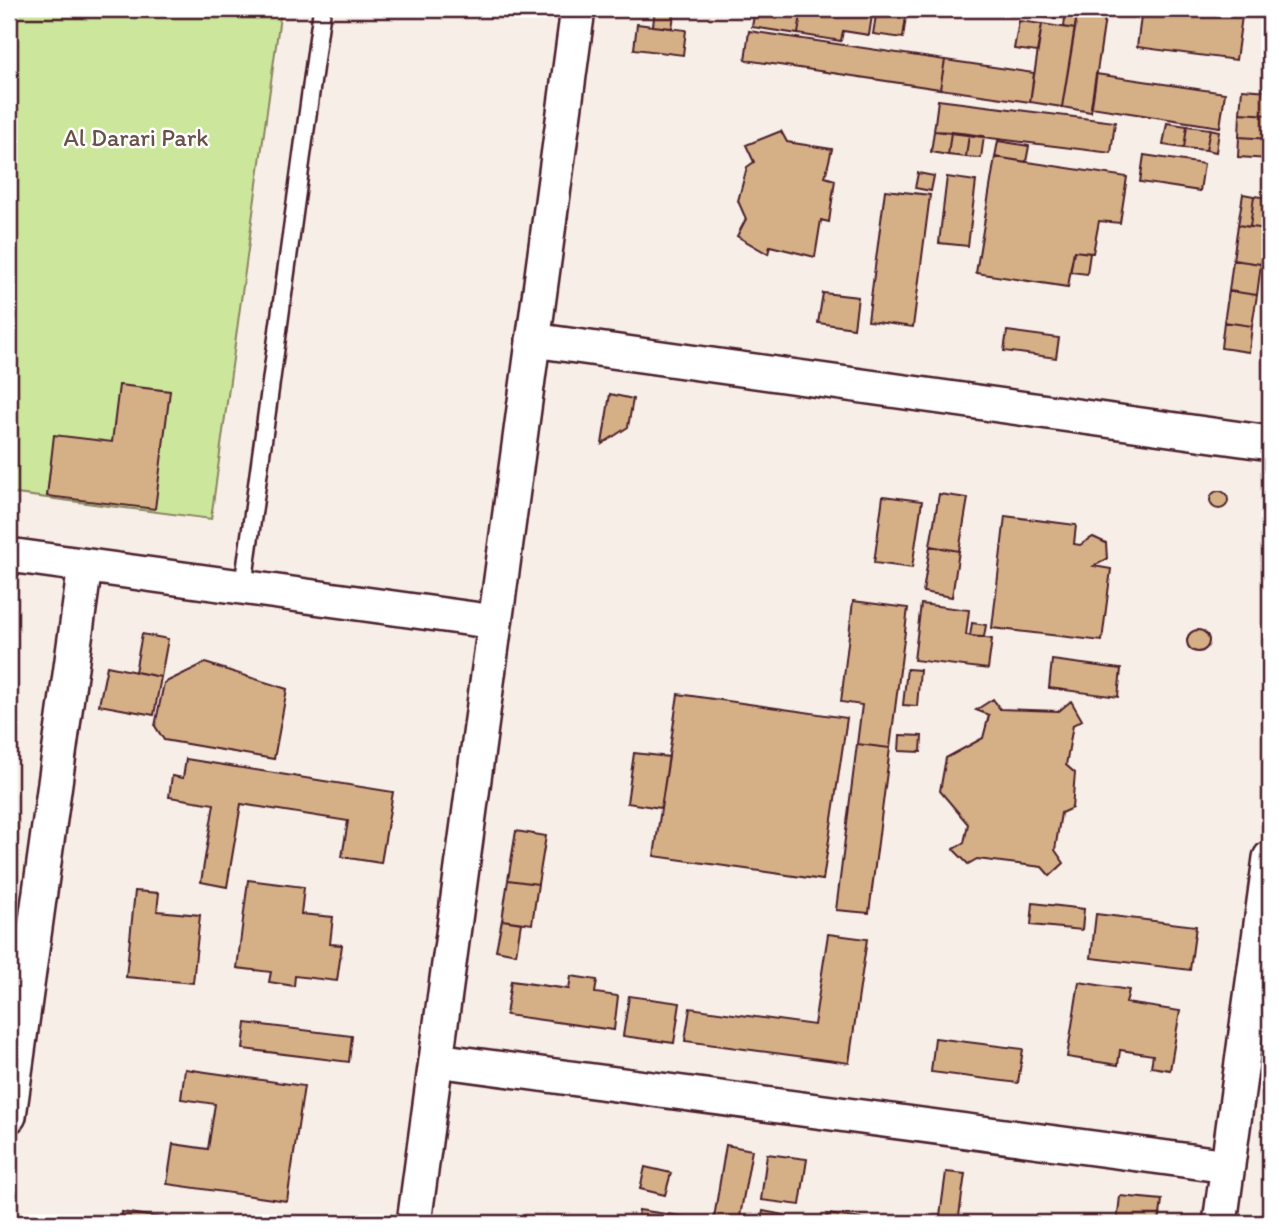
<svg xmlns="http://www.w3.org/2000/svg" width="1279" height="1232" font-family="Itim,sans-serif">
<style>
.green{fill:#cce69c;stroke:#8b8264;stroke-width:2}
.building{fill:#d5b087;stroke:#4a1f2b;stroke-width:2}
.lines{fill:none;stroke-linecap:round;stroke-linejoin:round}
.lane-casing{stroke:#4a1f2b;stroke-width:21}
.street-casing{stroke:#4a1f2b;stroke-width:38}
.lane{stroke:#fff;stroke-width:16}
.street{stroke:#fff;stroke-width:33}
.labels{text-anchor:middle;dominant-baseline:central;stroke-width:5;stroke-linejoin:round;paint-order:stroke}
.park-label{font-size:24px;fill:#6a5147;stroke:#fff}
</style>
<rect width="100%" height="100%" fill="#f7efe7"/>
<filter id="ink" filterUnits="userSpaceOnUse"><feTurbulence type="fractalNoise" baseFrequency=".0143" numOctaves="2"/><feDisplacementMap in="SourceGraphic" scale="14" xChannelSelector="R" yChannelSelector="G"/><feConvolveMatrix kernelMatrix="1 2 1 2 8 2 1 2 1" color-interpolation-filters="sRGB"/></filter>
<g filter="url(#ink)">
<path class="green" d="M9,9H281L211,519L9,493Z"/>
<path class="building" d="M655,9H675L672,28L653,26Z
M755,9L801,14L798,34L752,27Z
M773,9H873L869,35L843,31L841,41L798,34L801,14Z
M877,9H907L903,38L873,34Z
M994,9H1058L1056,19Z
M1066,9H1106L1105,18L1077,14L1075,29L1064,27Z
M1142,9H1243L1236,60L1137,47Z
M1077,14L1105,18L1091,112L1062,107Z
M1019,21L1042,24L1037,52L1014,49Z
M637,24L686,30L683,55L634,49Z
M1042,24L1075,29L1062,107L1030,102Z
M749,31L945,60L940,89L745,60Z
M945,60L1034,73L1030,102L940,89Z
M1096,74L1225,93L1220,127L1091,107Z
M1242,89L1270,91V115L1240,113Z
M938,100L1115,122L1111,153L934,131Z
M1240,113L1270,115V139L1239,137Z
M1167,123L1187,126L1184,148L1163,145Z
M1187,126L1210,129L1206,150L1184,148Z
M1210,129L1219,131L1216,152L1206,150Z
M781,131L787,142L832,149L825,177L835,180L829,222L821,220L815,257L770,246L768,254L737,236L746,219L738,201L747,167L754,162L746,145Z
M934,131L951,132L948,155L931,152Z
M951,132L969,134L966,157L948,155Z
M969,134L984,136L981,158L966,157Z
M1239,137L1270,139V159L1238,157Z
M998,141L1029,146L1026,162L995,157Z
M1144,155L1204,164L1200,191L1140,182Z
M995,157L1127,177L1120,223L1099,221L1093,253L1074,251L1068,287L976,273Z
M918,173L934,176L931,191L915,188Z
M947,177L976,181L968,246L939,243Z
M885,190L930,195L913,327L868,321Z
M1243,194L1254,196L1250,227L1238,225Z
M1254,196L1270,198L1267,229L1250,227Z
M1238,225L1267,229L1261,264L1233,260Z
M1074,251L1090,253L1087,274L1070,272Z
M1233,260L1261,264L1257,295L1229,291Z
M1229,291L1257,295L1252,326L1224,322Z
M823,293L858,297L854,328L818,323Z
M1224,322L1252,326L1249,352L1221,348Z
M1007,331L1059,338L1056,358L1004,351Z
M119,385L170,391L155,509L47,496L54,435L112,442Z
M610,394L633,399L628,427L602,444Z
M1210 500a9 9 0 1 1 18 0a9 9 0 1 1-18 0Z
M939,494L968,498L959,551L930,546Z
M883,496L922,501L912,568L874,563Z
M1005,516L1076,525L1074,544L1080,545L1093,537L1106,543L1107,559L1094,566L1111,569L1102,641L992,628Z
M930,546L959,551L952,597L923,592Z
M853,601L908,608L890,748L857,744L862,705L841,702Z
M921,604L969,610L966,635L992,639L988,669L914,660Z
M972,623L986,625L984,637L970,636Z
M1187 641a11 11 0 1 1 22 0a11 11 0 1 1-22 0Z
M142,634L168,639L161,677L135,672Z
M1052,660L1121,669L1118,697L1049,688Z
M205,663L287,689L274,759L164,740L155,726L164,683Z
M107,666L161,677L154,715L99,705Z
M907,669L920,670L917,706L903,705Z
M678,694L847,718L823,880L654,856Z
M993,699L1000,709L1059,711L1071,701L1082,720L1073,725L1066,765L1075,773L1072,808L1061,813L1055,850L1064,863L1050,876L1042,867L977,859L968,864L953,849L964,843L968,824L940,791L946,758L983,738L989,715L976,710Z
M900,735L922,736L921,752L899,751Z
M857,744L890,748L869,913L836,910Z
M634,753L669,757L661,808L627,803Z
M186,759L393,792L381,863L342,857L348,821L241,804L227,887L201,882L214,804L169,797L172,776L183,778Z
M516,831L546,836L538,884L508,880Z
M248,880L304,887L301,914L333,917L330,944L342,945L337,981L295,976L294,986L269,982L271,972L237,968Z
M508,880L538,884L532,924L502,920Z
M135,891L159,893L157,911L200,915L193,983L126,977Z
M1033,903L1084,909L1082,930L1031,925Z
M1096,914L1196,926L1190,970L1091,958Z
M502,920L521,923L516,954L496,950Z
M828,934L867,939L849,1063L685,1041L690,1008L814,1025Z
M571,976L597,980L595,993L618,996L614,1030L506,1015L511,981L569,989Z
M1079,982L1129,990L1126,1003L1180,1011L1170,1070L1151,1067L1153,1055L1120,1050L1118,1065L1067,1057Z
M629,996L680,1003L674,1043L623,1036Z
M246,1023L352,1036L349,1062L243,1049Z
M935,1038L1023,1049L1018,1083L931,1072Z
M185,1069L304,1086L287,1201L167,1184L173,1144L208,1149L215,1104L181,1099Z
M726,1145L752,1150L739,1222L714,1218Z
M767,1154L807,1159L800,1205L761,1200Z
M645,1167L671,1173L665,1195L640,1189Z
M946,1172L965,1174L958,1223H939Z
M1120,1196L1162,1200L1159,1223H1117Z
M639,1210L694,1218L693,1223H637Z
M763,1211L784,1215L783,1223H761Z
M122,1212L196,1223H121Z
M827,1214L870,1220V1223H826Z"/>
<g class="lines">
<defs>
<path id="lane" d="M243,587L322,9"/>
<path id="street" d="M533,340L1270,443
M9,555L495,622
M436,1060L1228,1166
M9,1116L85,566
M414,1223L578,9
M1220,1223L1270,858"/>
</defs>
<use href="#lane" class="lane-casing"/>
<use href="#street" class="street-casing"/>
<use href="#lane" class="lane"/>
<use href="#street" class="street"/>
</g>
</g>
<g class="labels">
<g class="park-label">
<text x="136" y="137">Al Darari Park</text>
</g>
</g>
<rect width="1279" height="1232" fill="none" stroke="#fff" stroke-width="35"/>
<rect x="18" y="18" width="1244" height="1197" fill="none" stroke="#4a1f2b" stroke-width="2.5" filter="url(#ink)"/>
</svg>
